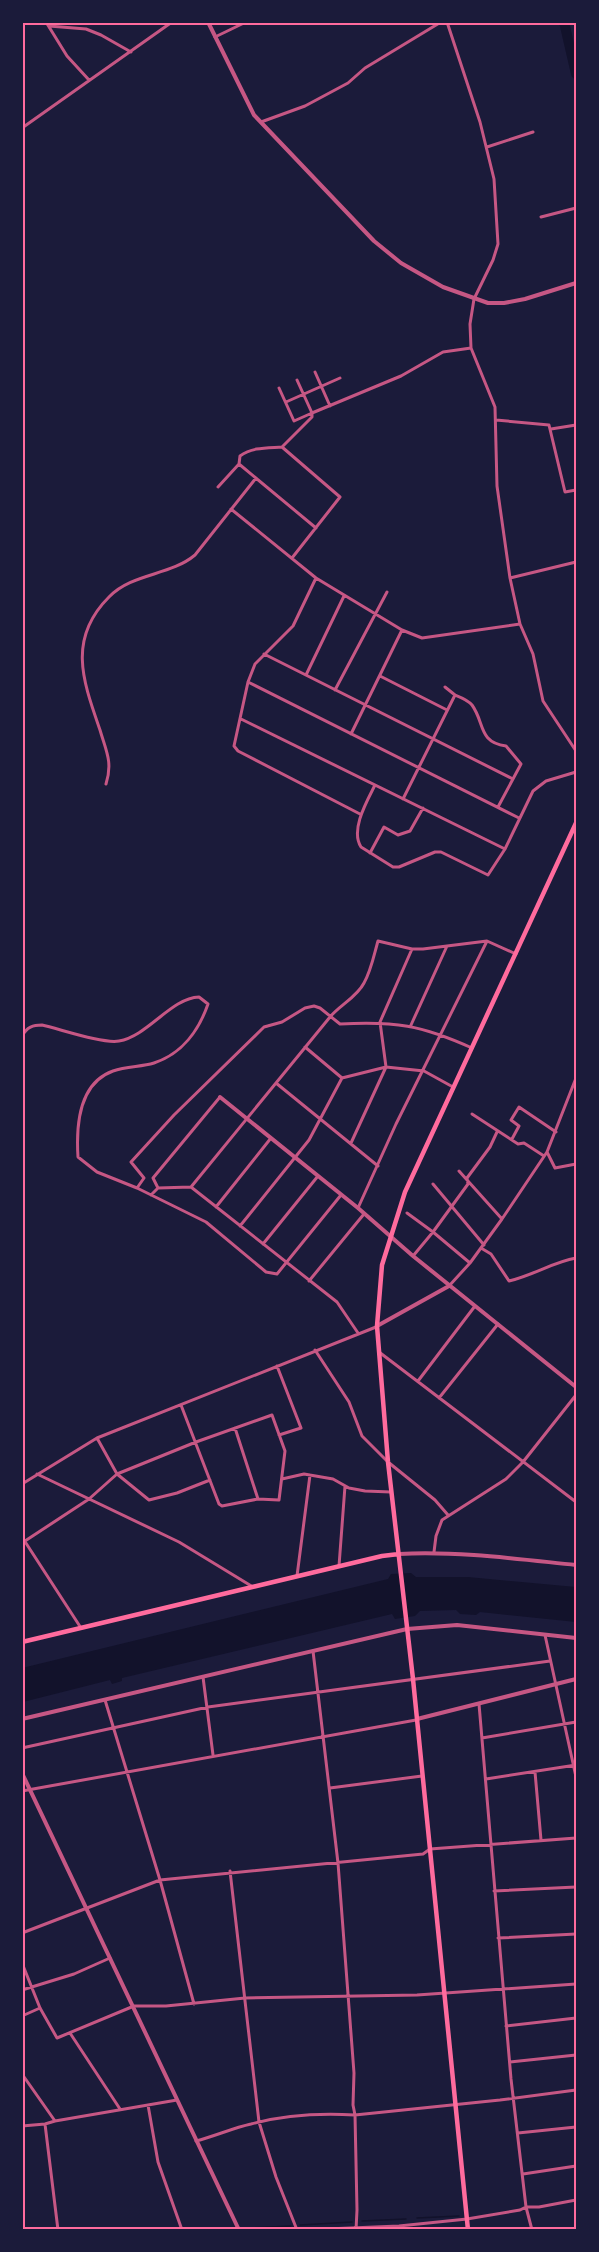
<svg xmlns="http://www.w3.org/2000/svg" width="599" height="2252" font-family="'Fira Sans',sans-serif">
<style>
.water{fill:#12122b}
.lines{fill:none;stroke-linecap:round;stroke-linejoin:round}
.stream{stroke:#12122b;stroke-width:1.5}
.river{stroke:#12122b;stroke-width:10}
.minor{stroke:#c65784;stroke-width:3}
.tertiary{stroke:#c65784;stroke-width:4}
.secondary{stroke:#ff6b9d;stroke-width:4.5}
.neatline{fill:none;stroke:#ff6b9d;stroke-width:2}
</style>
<rect width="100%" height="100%" fill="#1b1b3a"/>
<path class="water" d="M411,1573L416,1577H468L576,1587V1622L480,1612L476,1615L460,1614L456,1610L420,1611L415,1616L395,1619L392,1614L122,1678V1681L112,1684L110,1680L23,1702L22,1668L388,1579L391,1574Z"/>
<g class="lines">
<path class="stream" d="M417,2218L459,2216
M362,2221L406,2219
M300,2225L352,2222
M249,2228L291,2226
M187,2229L228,2228"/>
<path class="river" d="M564,22L576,74"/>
<path class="minor" d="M46,22L67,56L89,80
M447,22L480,122L494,179L498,244L493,260L474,299L470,324L471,348L495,407L497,486L510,578L520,624L533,654L543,701L576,751
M49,26L86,29L101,35L131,52
M215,37L246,22
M261,122L305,106L348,83L365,68L441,22
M22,128L172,22
M487,147L533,132
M541,217L576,208
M315,372L330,406
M279,388L294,421L312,413L297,380
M286,402L340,378
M496,420L549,425L565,492L576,490
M551,429L576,425
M282,447L340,497L292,558
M218,487L239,464
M231,509L316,578L402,630L422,638L520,624
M316,528L239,464L240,456C252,447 267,448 282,447L312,417V413L401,376L443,352L471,348
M316,578L293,626L255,664L248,682L234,746L238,751L360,814
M510,578L576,562
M264,654L513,779
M306,675L344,596
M380,676L447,710
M248,682L519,818
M335,690L387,592
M455,695C460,697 468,700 472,705C485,723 478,742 506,746L521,764L498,807
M241,719L505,849
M351,734L402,630
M106,784C113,762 106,751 100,730C83,681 67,639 109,597C132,573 170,576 195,555L256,478
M375,785C367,801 350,830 361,847L393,867H399L435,852H441L488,875L505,849L533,791L546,781L576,772
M403,799L455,695L445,687
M370,853L384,827L398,835L410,831L423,808
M411,1025L447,946
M22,1036C27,1027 33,1025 42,1025C60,1029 103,1044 119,1041C148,1036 171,998 199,997L208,1004C199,1030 182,1054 154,1063C141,1067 127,1066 113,1071C79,1083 76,1126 78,1157L97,1172L137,1188L206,1222L266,1272L277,1274L341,1195
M305,1047L342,1078
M342,1078L386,1067L424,1071L453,1087
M276,1083L378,1166
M472,1114L518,1144L524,1143L544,1156
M512,1139L519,1126L511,1120L519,1107L556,1132
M351,1143L386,1067L380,1022L412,949
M547,1152L555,1168L576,1164
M459,1171L502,1219
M433,1184L484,1245
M191,1187L330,1017C340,1005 357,997 364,983C371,971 374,955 378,941L412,949H423L487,941L516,954
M137,1188L144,1178L131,1162L174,1115L264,1027L282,1022L305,1008L314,1006L320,1008L340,1024C395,1021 421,1025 472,1048
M158,1188L153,1178L220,1097
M151,1195L158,1188L191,1187L337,1302L358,1333
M216,1207L271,1138
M358,1208L396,1124L487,941
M407,1213L433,1232L470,1263
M240,1226L309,1140L342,1078
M263,1244L318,1176
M481,1248L491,1254L509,1281C534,1275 553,1262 576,1258
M413,1256L433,1232L468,1184L467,1178L490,1147L497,1132
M309,1281L364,1214
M449,1286L470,1263L502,1219L547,1152L576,1078
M315,1350L349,1402L362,1436L388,1462L435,1500L448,1515
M379,1352L576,1502
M277,1366L301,1428L279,1435
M418,1381L475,1306
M439,1398L498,1324
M235,1428L258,1499
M97,1438L117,1474L149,1500L177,1493L210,1480
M37,1474L179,1542L253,1587
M282,1479L304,1474L333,1479L349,1488L365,1491L391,1492
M22,1484L97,1438L376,1327
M22,1537L81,1628
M25,1541L89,1499L117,1474L196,1442L272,1415L285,1451L279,1500L258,1499L222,1506L219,1504L181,1405
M434,1552L436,1536L442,1520L506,1479L523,1462L576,1395
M339,1566L345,1486
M297,1576L310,1475
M545,1635L576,1777
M313,1651L338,1863L354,2073L353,2105L355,2115L357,2210L356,2230
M203,1677L213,1755
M105,1700L160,1880L194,2004
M479,1704L511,2079L526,2207L532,2230
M482,1738L576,1722
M22,1748L208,1707L550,1661
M535,1772L541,1840
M486,1779L576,1765
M330,1788L422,1776
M22,1791L416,1720
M230,1871L259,2122L276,2177L297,2230
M494,1891L576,1887
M22,1933L160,1880L423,1854L430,1849L576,1838
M498,1938L576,1934
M22,1963L40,2008L57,2038L134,2006H166L245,1998L417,1995L576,1984
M22,1990L74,1974L110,1958
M22,2016L40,2008
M506,2026L576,2018
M70,2033L120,2109
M510,2062L576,2055
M22,2074L55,2121
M148,2105L158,2162L182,2230
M45,2124L58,2230
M22,2126L45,2124L55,2121L177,2100
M518,2133L576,2127
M196,2141C215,2136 233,2128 251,2124C284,2115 321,2113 355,2115L500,2100L576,2090
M523,2174L576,2166
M302,2230L399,2226L467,2219L520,2210L526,2207H539L576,2200"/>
<path class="tertiary" d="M208,22L254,115L374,241L401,263L443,287L488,303H504L525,299L576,283
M220,1097L358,1208L413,1256L576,1387
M377,1326L449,1286
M399,1554C458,1551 517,1559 576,1565
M22,1719L407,1629L457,1625L576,1638
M417,1719L576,1679
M22,1773L239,2230"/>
<path class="secondary" d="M22,1642L382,1556L399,1554
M468,2230L413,1679L388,1462L377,1326L382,1265L405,1192L576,823"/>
</g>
<rect width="599" height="2252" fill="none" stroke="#1b1b3a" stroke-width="48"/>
<rect x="24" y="24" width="551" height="2204" class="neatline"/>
</svg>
